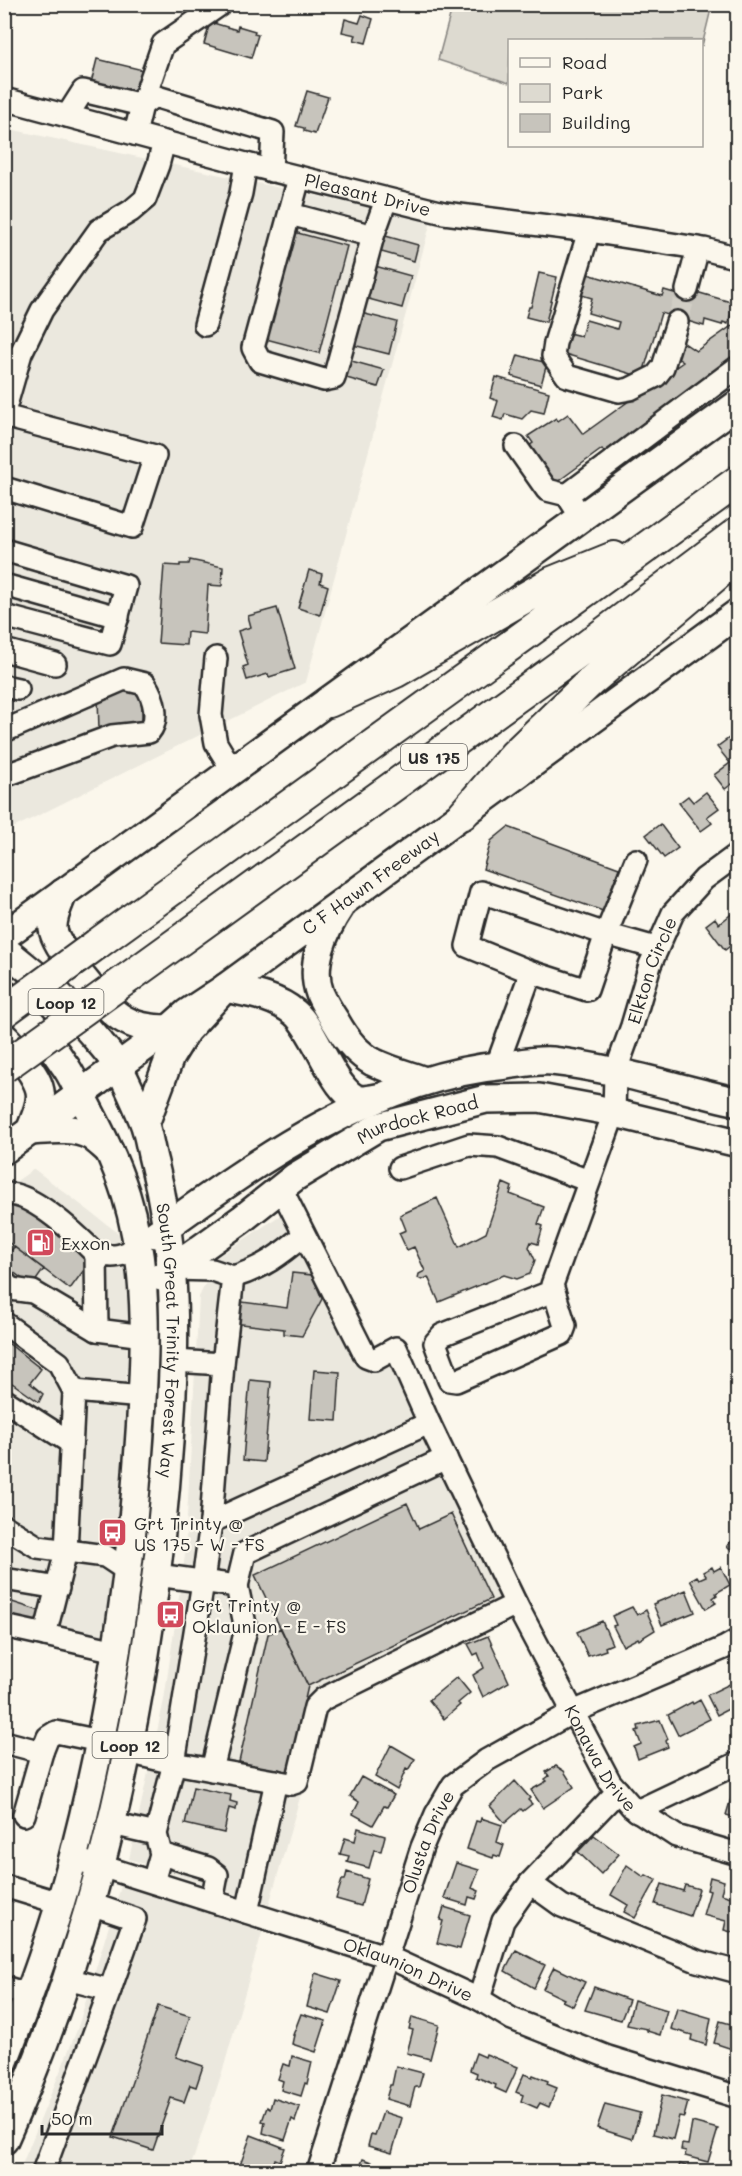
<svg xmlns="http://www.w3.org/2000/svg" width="742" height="2176" font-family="Mali,sans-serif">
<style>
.built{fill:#ebe8de}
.green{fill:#dddad0;stroke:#84827e;stroke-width:1.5}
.building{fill:#c7c4bc;stroke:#2b2b2b;stroke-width:1.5}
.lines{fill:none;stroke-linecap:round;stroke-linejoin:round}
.minor-tunnel{stroke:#d1cec5;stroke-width:21;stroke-dasharray:21 10;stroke-linecap:butt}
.minor-casing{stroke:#2b2b2b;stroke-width:26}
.major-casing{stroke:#2b2b2b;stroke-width:32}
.highway-casing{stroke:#2b2b2b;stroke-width:34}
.minor{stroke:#fbf7ec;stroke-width:21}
.major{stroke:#fbf7ec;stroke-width:27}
.highway{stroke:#fbf7ec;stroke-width:30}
.highway-bridge-casing{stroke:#2b2b2b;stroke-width:34;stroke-linecap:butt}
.highway-bridge{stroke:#fbf7ec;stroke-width:30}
.labels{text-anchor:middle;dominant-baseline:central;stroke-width:4.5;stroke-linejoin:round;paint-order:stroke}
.shield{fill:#fbf7ec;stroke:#696865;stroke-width:1.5}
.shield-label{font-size:16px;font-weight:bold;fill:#2b2b2b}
.street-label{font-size:18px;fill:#2b2b2b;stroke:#fbf7ec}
.poi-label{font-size:18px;fill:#2b2b2b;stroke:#fbf7ec;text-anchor:start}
</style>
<rect width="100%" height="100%" fill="#fbf7ec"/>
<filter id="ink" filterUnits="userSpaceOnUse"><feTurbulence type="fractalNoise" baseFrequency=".0167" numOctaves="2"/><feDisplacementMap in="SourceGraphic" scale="12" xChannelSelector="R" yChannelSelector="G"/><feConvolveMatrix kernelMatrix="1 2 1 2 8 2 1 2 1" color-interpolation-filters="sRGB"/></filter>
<g filter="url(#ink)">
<path class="built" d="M5,128L431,221L306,682L5,832Z
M34,1169L130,1242L124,1480L111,1580L98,1661L5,1632V1189Z
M300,1202L371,1351L399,1338L513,1613L326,1707L269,1905L129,1859L164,1700L185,1555L199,1297L218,1257Z
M123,1880L265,1922L224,2066L194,2157L188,2171L19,2172L77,2030Z"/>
<path class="green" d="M453,4H712V5L702,46V40H510L509,83L438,60Z"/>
<path class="building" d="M362,15L373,19L366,43L354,40L356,35L342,32L345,19L359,23Z
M210,22L237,30L238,26L255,31L254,34L258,35L251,58L204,44Z
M97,59L147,71L141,95L91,83Z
M307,91L328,97L315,134L304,131V128L296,126Z
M294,232L347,246L319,353L266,339Z
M382,235L418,245L414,261L378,251Z
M375,266L411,276L402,308L365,298Z
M581,272L662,296L664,290L691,298L693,291L734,303L728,324L723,322L722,325L705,320L704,326L661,313L642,377L558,352L564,332L581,336L586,320L617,329L619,322L588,313L592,298L575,293Z
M539,273L557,277L546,322L526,317L529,307H531Z
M361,313L397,322L389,354L353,345Z
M738,318V355L604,452L602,449L553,485L526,448L533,443L528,436L556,418L558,421L568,414L583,434L683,362L676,357L681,341L696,351L737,322Z
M518,355L547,363L541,385L511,376Z
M348,360L384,370L378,387L343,377Z
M496,377L549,392L544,413L531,410L522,419L505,414L503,420L493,417L498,401L490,398Z
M190,560L223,567L222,586L208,585L205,634L187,632L186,645L158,643L164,565L180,566V564H189Z
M309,570L322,574L320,583L328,586L320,615L298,608Z
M277,608L295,669L269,677L268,674L247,680L243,667L248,665L238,631L251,627L248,616Z
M110,688L142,689V730H99L98,696Z
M729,738L738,748V763L731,767L738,775V791L732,784L725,789L714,775L730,763L717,747Z
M706,792L719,808L707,817L712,823L701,831L679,803L688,796L693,802Z
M660,824L678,848L664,858L646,835Z
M508,827L619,868L603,911L483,869L491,841Z
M734,912L738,916V940L725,950L706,925L715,918L719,924Z
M503,1183L512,1187L510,1194L544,1207L538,1224L543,1226L538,1244L531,1242L529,1247L535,1260L530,1274L517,1279L504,1275L439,1302L428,1277L422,1280L418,1278L419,1274L425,1271L414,1247L407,1250L399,1233L406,1230L400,1215L437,1198L459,1247L486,1233Z
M11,1199L92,1259L70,1289L4,1239V1208Z
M14,1247L44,1269L32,1286L4,1265V1259Z
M292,1273L312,1275L322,1299L302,1336L284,1334V1329L233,1323L235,1301L287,1308Z
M4,1340L41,1369L30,1383L43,1394L39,1402L12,1383L9,1387L4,1384Z
M314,1370L340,1372L337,1421L310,1419Z
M250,1380L271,1382L264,1462L243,1460Z
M407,1503L419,1529L451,1514L491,1599L308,1686L255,1575Z
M738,1535V1556L727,1546Z
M712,1567L714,1571L721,1567L730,1585L716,1593L717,1595L713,1598L716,1603L706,1609L690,1580L697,1576L699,1579L706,1576L703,1572Z
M686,1590L695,1612L662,1625L653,1604Z
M6,1600L40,1611L36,1625L4,1619Z
M632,1607L637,1615L646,1610L655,1630L639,1640L638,1638L623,1646L613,1626L616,1625L612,1616Z
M602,1621L612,1644L605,1647L606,1650L588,1656L577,1632Z
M281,1628L308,1686L288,1774L239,1762L268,1634Z
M488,1636L509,1682L483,1697L473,1675L484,1668L478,1653L474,1655L468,1644Z
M457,1677L470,1693L458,1703L460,1705L444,1719L429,1700Z
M738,1680V1708L736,1705L717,1715L707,1695Z
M700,1700L710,1719L678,1735L668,1715L692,1702L693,1704Z
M660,1720L668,1739L666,1741L668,1747L638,1759L634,1747L641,1744L636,1731L639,1730L638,1726Z
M391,1745L415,1759L408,1770L406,1769L397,1790L375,1777Z
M556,1766L564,1771L574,1787L543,1808L531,1790L547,1781L545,1779L549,1776L546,1772Z
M361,1777L394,1795L387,1807L384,1806L373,1825L353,1814L359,1802L350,1796Z
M515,1781L530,1798L528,1800L532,1804L523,1811L521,1809L505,1823L490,1806Z
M735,1785L738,1786V1818L726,1815Z
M193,1787L231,1795L230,1801L237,1803L236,1810L229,1808L224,1833L185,1824Z
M481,1818L502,1825L497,1842L504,1845L500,1857L494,1855L493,1858L467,1849L476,1821L480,1822Z
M358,1828L385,1836L381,1851L374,1850L369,1868L347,1862L349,1856L340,1854L345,1838L355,1841Z
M594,1835L619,1854L601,1874L578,1852Z
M456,1863L479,1870L472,1888L479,1891L476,1899L469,1897L467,1905L444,1898Z
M627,1865L644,1877L646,1875L656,1880L635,1918L624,1912L628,1905L611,1895Z
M347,1872L368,1879L361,1906L336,1899L342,1880H345Z
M710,1877L724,1881L721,1894L738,1899V1924L735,1933L724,1930L726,1921L703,1915L710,1891L707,1890Z
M662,1884L683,1891L685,1885L699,1889L690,1916L655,1904Z
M444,1907L470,1915L460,1949L437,1943L443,1921L440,1920Z
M516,1950L545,1965L534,1988L505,1971Z
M554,1967L585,1982L573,2006L562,2001L564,1999L543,1989Z
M315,1973L341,1981L330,2014L307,2007Z
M594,1987L629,2000L621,2020L585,2010Z
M634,2000L667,2010L660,2035L647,2031V2029L627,2025Z
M158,2006L190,2016L176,2057L203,2066L196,2087L190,2085L184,2102L171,2098L153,2150L113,2137Z
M677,2008L711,2018L706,2045L691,2040L692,2035L671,2029Z
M301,2014L326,2021L316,2052L292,2044L294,2035H293Z
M412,2017L439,2025L430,2059L407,2053L413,2030L409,2029Z
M720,2021L738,2026V2051L714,2043Z
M476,2053L485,2057L486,2054L518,2067L506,2093L495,2088L496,2085L476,2077L477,2073L470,2070Z
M292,2056L312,2062L307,2084L305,2083L301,2096L281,2090L283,2081L278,2079L283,2064L290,2066Z
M396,2066L423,2073L419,2087H415L410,2106L386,2099L390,2085H392Z
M524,2074L532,2077L533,2075L548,2081L547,2084L557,2088L549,2107L540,2103L537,2108L521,2101L523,2095L516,2092Z
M662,2095L688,2102L684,2117L679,2116L673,2139L653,2134Z
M273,2098L300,2107L295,2121L292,2119L285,2140L263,2133L265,2122L262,2121L267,2107L270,2109Z
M605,2104L640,2113L632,2139L597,2128Z
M383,2112L402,2118L392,2153L368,2146L371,2134L375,2135Z
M692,2122L718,2129L708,2162L685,2156L686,2151L681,2150L682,2144L688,2145Z
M251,2135L285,2148L280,2161L275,2159L271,2172H248L239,2168Z
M363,2159L385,2167L384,2172H358Z
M680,2164L705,2172H677Z"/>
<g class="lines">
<path class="minor-tunnel" d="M677,322L687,290"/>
<defs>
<g id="minor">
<path id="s1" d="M4,99L246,164L444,213L589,231L704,249L738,258"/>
<path d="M67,116L83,91L142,105L154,96L273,132L271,171"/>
<path d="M135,134L142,105L163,44L221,4"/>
<path d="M299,178L253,348L260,361L324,380L334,378L373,236L386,200"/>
<path d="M290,214L373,236"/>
<path d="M589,231L555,343L553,356L567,376L619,391L630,389L656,376L663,367L677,322"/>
<path d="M687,290L698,248"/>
<path d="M205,325L241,193L246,164"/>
<path d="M4,412L21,353L42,310L99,230L131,211L145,199L158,165L164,142"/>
<path d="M4,416L155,456L132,527L4,488"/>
<path d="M516,446L547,490L567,495L574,506"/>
<path d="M567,495L738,367"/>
<path d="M4,550L126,586L110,644L4,616"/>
<path d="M4,585L118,617"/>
<path d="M4,650L55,664"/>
<path d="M216,658L211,715L216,743L233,771"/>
<path d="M4,686L18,689"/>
<path d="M4,731L124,679L145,684C154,698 160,719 149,732L112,736L4,776"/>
<path d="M531,972L587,990L606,934L636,860"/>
<path d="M497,1065L531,972L467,946L481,892L606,934L656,948"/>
<path d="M400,1168L469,1145L498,1147L589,1181"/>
<path d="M9,1194C35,1195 77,1235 96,1254"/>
<path d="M138,1248C121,1256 115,1258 96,1254L97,1330L144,1336"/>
<path d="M233,1277C263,1268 280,1255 304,1235"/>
<path d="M4,1282L11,1289L33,1292L97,1330"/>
<path id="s2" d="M553,1291L442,1335L435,1343L449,1380L456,1381L562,1334L565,1326L552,1285L614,1113L615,1073L632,1026L650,965L673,913L704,879L738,854"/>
<path d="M4,1323L59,1363L74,1391"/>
<path d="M174,1361L223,1364"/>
<path d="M4,1400L71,1443"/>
<path d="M211,1522L429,1423"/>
<path d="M4,1526L38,1547L105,1556L129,1572"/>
<path d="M157,1575L237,1586L246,1629L212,1770"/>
<path d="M4,1579L58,1588"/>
<path d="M237,1586L245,1553L446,1458"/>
<path id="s3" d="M516,1604L610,1782L632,1807L676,1836L738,1854"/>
<path d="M4,1626L45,1635"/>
<path d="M116,1651L45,1635L66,1551L74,1391L143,1397"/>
<path d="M4,1742L42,1752L48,1737L56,1732L100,1741"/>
<path d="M128,1752L174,1763L291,1784L297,1782L315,1707L323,1699L516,1604L429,1423L396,1348L374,1360L366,1357L281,1188"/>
<path d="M618,1791L530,1883L562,1906L697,1961L738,1972"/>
<path d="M637,1811L738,1763"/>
<path d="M24,1815L42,1752"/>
<path d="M112,1824L156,1834"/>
<path d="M161,1854L208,1868L217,1875L212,1901"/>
<path id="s4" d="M72,1859L101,1866L388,1957L479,1999L512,2019L608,2057L738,2097"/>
<path d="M153,1882L161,1854L156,1834L174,1763L203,1582L211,1522L223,1364L233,1277L212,1270L173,1269"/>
<path d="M4,1886L60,1903"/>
<path d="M91,1904L135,1919L110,1990"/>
<path d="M247,1912L276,1781"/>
<path d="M4,1987L30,1995"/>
<path d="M479,1999L503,1921L530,1883"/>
<path d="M43,2172L110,1990L67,1979"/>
<path id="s5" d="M318,2172L422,1847L436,1814L453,1785L487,1760L573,1712L724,1648L738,1640"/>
</g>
<g id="major">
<path d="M63,893C59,904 52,917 53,929C55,947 104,1007 120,1017C135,1027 151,1029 169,1029"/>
<path d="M340,907C324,931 309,965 320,994C324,1003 330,1013 336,1022C345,1038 356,1053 373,1062C389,1070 408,1075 425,1081"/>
<path d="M4,936L738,404"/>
<path id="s6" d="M4,949C24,966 44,981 63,999C72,1007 79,1018 87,1028C98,1041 111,1054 119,1068C128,1085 136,1103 143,1120C149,1134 150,1149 154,1163C178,1255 176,1348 169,1442C152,1682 103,1919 4,2140"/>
<path d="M4,994C25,1016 47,1038 63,1063C71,1073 76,1086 82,1097C99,1129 115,1160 126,1195C151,1276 145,1363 139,1447C130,1586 108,1723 73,1858C55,1927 30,1994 4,2061"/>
<path d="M4,1037C12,1043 17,1052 23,1060C46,1091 44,1096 30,1131"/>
<path d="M145,1124L170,1057L186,1031L225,988C249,993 275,996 295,1013C317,1031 335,1098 362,1100C367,1100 372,1099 377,1098"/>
<path d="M30,1131C49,1130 73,1126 91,1136C97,1140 103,1146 109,1151"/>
<path id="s7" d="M4,1150L169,1029L187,1013L225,988L738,613"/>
<path d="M156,1234C259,1160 376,1076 507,1065C521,1063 537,1060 552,1061C614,1068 676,1088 738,1102"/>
<path id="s8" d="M161,1277L242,1219L295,1177L378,1127L486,1099L539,1098L598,1109L738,1143"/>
</g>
<path id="highway" d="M329,702L396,672L552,582L614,557
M463,814L514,755L591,681L732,562L738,553
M97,944L738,481
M128,978L572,657L738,532"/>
</defs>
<use href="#minor" class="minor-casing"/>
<use href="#major" class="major-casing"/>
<use href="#highway" class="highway-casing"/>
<use href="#minor" class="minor"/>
<use href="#major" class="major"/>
<use href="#highway" class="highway"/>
<defs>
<path id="highway-bridge" d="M4,1012L97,944
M4,1067L128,978"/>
</defs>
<use href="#highway-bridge" class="highway-bridge-casing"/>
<use href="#highway-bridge" class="highway-bridge"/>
</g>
</g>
<defs>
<symbol id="fuel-square" viewBox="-11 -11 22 22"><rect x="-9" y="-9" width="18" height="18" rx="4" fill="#d1495b" stroke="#fbf7ec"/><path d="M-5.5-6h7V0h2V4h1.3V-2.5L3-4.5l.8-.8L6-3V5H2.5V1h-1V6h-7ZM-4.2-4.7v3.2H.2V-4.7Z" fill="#fff"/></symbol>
<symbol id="bus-square" viewBox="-11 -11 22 22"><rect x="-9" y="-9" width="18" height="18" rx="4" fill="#d1495b" stroke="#fbf7ec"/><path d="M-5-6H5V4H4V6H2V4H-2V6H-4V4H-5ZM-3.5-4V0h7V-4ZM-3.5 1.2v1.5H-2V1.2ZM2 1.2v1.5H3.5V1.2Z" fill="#fff"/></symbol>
</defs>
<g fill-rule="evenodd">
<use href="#fuel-square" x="24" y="1226" width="33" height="33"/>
<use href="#bus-square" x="96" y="1516" width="33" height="33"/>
<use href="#bus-square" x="154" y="1598" width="33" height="33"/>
</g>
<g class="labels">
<g class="shield">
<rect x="401" y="744" width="66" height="26" rx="4.5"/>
<rect x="28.5" y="989" width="75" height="26" rx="4.5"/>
<rect x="92.5" y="1732" width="75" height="26" rx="4.5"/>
</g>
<g class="shield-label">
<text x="434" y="757">US 175</text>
<text x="66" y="1002">Loop 12</text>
<text x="130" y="1745">Loop 12</text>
</g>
<g class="street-label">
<text stroke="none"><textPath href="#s1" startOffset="376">Pleasant Drive</textPath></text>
<text stroke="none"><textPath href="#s7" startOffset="454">C F Hawn Freeway</textPath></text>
<text stroke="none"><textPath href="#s2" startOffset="676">Elkton Circle</textPath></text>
<text stroke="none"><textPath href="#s8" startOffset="304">Murdock Road</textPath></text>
<text stroke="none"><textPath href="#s6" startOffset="447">South Great Trinity Forest Way</textPath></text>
<text stroke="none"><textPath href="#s3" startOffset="176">Konawa Drive</textPath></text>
<text stroke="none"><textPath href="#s5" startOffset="348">Olusta Drive</textPath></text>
<text stroke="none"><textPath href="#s4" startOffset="354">Oklaunion Drive</textPath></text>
</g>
<g class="poi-label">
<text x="61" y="1243">Exxon</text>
<text x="134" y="1523">Grt Trinty @<tspan x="134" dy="21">US 175 - W - FS</tspan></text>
<text x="192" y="1605">Grt Trinty @<tspan x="192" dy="21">Oklaunion - E - FS</tspan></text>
</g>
</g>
<rect width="742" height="2176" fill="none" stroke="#fbf7ec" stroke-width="24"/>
<rect x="12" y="12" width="718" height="2152" fill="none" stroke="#2b2b2b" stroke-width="2" filter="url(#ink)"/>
<rect x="508" y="39" width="195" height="108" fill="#fbf7ec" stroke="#a8a59f" stroke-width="1.5"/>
<rect x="520" y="58" width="30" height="9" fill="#fbf7ec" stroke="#a8a59f" stroke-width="1.5"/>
<text x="562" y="69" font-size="18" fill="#2b2b2b">Road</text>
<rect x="520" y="84" width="30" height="18" fill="#dddad0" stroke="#a8a59f" stroke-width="1.5"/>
<text x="562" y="99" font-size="18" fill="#2b2b2b">Park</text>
<rect x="520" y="114" width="30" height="18" fill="#c7c4bc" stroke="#a8a59f" stroke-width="1.5"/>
<text x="562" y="129" font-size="18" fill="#2b2b2b">Building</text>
<path d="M42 2125v9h120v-9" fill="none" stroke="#2b2b2b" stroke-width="3"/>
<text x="51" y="2125" font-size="18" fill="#2b2b2b" stroke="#fbf7ec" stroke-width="4.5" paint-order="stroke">50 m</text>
</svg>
